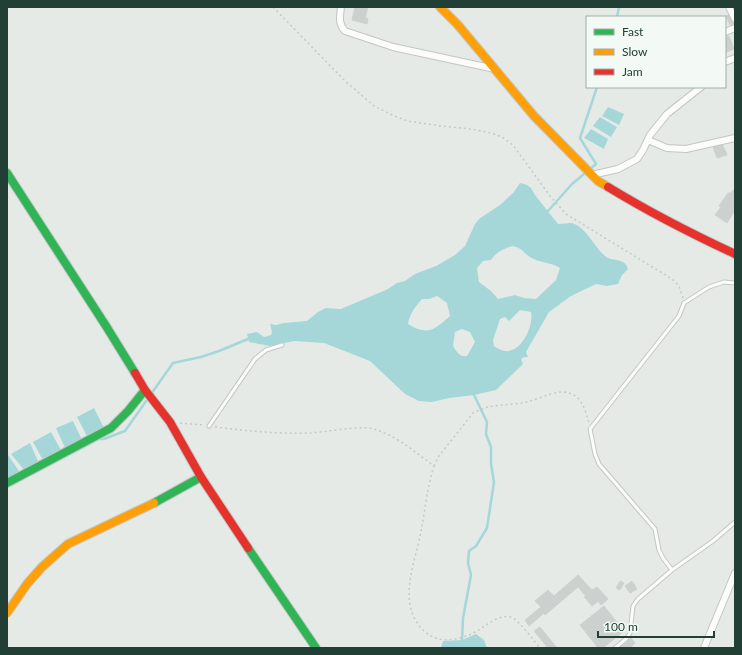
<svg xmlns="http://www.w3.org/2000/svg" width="742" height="655" font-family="Lato,sans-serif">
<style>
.water{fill:#a5d7d9;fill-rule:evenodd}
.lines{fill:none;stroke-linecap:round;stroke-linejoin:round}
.stream{stroke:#a5d7d9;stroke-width:2.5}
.building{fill:#ccd1cf;stroke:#cdd3d0}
.lane-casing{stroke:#c2c7c4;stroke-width:5}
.street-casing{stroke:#c2c7c4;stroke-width:8}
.fast-casing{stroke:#c0c8c4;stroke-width:10}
.slow-casing{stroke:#c0c8c4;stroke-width:10}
.jam-casing{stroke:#c0c8c4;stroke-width:10}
.path{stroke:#c1cac5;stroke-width:1.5;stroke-dasharray:2 3;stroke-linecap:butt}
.lane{stroke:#fbfcfb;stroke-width:3}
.street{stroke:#fbfcfb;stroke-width:6}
.fast{stroke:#30b455;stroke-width:8}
.slow{stroke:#ff9f0a;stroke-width:8}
.jam{stroke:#e5322d;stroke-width:8}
</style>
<rect width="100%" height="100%" fill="#e5eae7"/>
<path class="water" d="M608,107L624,114L619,125L602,116Z
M600,117L617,127L611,137L593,126Z
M591,129L608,139L604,149L584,138Z
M520,183L527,185L531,188L535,195L558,224C562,224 567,223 571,223C585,225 595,248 605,256C612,262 625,257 628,269L622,275L618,284L607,286L596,284L571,296L549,312L526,352L528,357H524L521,359L523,364L496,390L474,395L449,398L432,402L419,401L405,394L370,361L324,343L294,341L270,346L249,342L247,334L257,332L264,337L271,335L272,332L270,324L276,325L284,323L307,321L318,312L326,308L341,309L388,289L397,283L405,281L415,274L436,266L455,255L465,246L475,224L479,219L500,205L513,193ZM512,246C523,248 522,252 530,257C540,263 550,262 560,268L556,280L536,299L524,298L515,295L498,299L491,291L479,282L477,268L483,261L491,260C496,252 503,249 512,246ZM437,296L447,303L450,316C434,330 428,336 408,324C410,313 415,307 422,299H429ZM520,310L531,312C534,325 522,352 506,351C502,351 497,348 494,346L493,340L500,319L505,317L509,321ZM462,329L470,332L475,342L467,356C459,357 457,352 453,346L455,332Z
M94,408L103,426V429L88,438L77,417Z
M73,421L82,440L65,448L56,428Z
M51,432L62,452L44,462L33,442Z
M30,443L38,461L37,466L25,471L11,454Z
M8,455L19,471L16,475L7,480V456Z
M476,634L484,640L487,648H441L443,641L462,640Z"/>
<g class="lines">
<path class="stream" d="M617,17L619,7
M548,211L572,184L596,164L580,138L597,87
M34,473L99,439H104L125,431L173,363L201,357L219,351L248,339
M462,640L463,618L471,575L468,563L469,551L476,546L487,528L494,482L491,464V447L486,434L487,422L474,395"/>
</g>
<path class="building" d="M355,7H368L365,18H368L367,24L352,20Z
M731,14L735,23L730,25L726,16Z
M729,36L734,49L725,53V38Z
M721,141L727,155L717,158L712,144Z
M733,190L735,191V210L727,223L715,215L721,207L719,206L728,193H731Z
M578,575L592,590L597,587L608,599L601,605L598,601L592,606L584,597L586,596L578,587L545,615L544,613L529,626L525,620L541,607L535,601L548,590L554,596Z
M620,581L624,583L620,590L616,588Z
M632,581L637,589L630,593L625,586Z
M604,606L624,631L603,648H598L580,625Z
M540,627L557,648H548L534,631Z
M631,638L635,643L630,648H619Z"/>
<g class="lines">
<defs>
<path id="lane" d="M209,426L255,359L266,350L282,345
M672,570L663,558L659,550L655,529L599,464L595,454L590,429L679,316L684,303L709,287L724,282L735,283
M615,648L626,639L630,633L633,606L638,599L672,570L713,541L735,522"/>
<path id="street" d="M341,7C340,16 338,24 345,31L393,47L495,69
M729,7L735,19
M725,32L735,28
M725,62L735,58
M648,140L667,148L686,149L735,138
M592,175L618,169L637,159L643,150L650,135L667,114L701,87
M704,648L735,573"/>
<path id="fast" d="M7,173L106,326L135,373
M7,483L111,428L128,411L145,390
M154,503L201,477
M248,548L316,648"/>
<path id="slow" d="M440,7L458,25L534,116L598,181L608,187
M7,613L27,584L42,567L68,544L154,503"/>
<path id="jam" d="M608,187C649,212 692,234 735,254
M135,373L145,390L170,422L201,477L248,548"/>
</defs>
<use href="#lane" class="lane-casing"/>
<use href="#street" class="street-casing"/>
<use href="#fast" class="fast-casing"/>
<use href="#slow" class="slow-casing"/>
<use href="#jam" class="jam-casing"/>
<path class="path" d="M273,7L343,79L374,106L392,115L408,121L440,126L471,129L491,133L502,137L513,145L550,196L566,214L672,279L679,286L683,298
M180,423L204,425
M215,427C247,431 278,434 310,433C326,432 361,425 374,429C397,436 415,452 434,466C427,488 425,511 421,532C415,563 397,602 422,629C432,639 441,641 455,639C462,638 470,635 475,632C487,626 497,614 511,617C518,619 534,641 540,648
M434,466L439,456L473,413C489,403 509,406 527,402C540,399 556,389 569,393C583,397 585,411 589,423"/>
<use href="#lane" class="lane"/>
<use href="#street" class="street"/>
<use href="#fast" class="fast"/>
<use href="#slow" class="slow"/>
<use href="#jam" class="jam"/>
</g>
<rect width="742" height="655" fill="none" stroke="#213f34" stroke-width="16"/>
<rect x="586" y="16" width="140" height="72" fill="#f3f9f5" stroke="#9fafa8"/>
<rect x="594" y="29" width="20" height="6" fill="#30b455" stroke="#9fafa8"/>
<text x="622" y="36" font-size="12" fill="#213f34">Fast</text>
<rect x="594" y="49" width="20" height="6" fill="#ff9f0a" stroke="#9fafa8"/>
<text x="622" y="56" font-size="12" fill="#213f34">Slow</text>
<rect x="594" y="69" width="20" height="6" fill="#e5322d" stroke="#9fafa8"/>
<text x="622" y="76" font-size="12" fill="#213f34">Jam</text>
<path d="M598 631v6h116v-6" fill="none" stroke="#213f34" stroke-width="2"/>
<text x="604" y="631" font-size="12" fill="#213f34" stroke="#f3f9f5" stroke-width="3" paint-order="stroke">100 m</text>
</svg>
